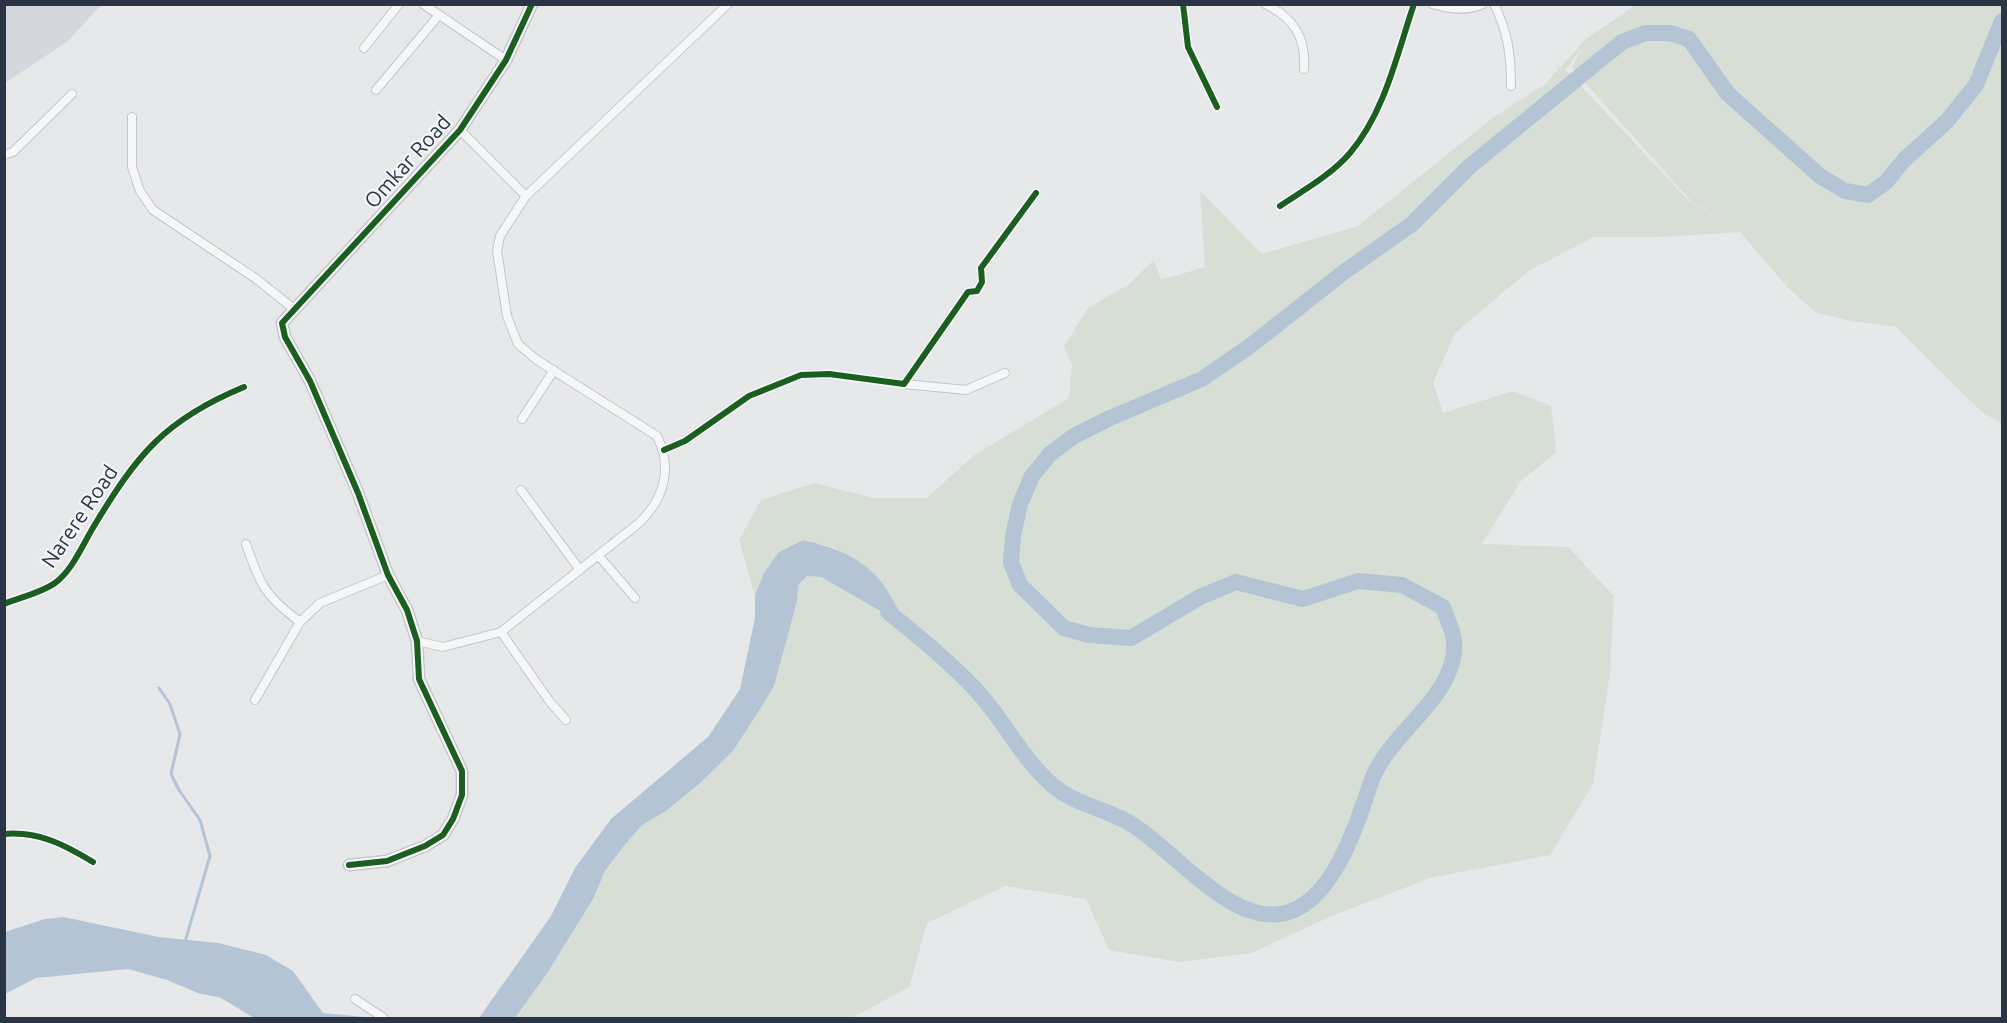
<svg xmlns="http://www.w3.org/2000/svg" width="2007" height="1023" font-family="Ubuntu,sans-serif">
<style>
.built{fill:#d4d7dd}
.green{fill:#d6ded6;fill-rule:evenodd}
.water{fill:#b4c4d5}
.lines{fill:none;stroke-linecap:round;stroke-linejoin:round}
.stream{stroke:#b4c4d5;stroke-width:3}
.river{stroke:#b4c4d5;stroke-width:16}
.minor-casing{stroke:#c4c6c8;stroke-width:10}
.tertiary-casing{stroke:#c4c6c8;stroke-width:13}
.minor{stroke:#f5f6f7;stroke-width:8}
.tertiary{stroke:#f5f6f7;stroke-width:10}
.cycleway-casing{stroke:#f4f6f9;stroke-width:10}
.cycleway{stroke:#1b5e20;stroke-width:6}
.labels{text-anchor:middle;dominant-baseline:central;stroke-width:4.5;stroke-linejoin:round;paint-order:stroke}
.street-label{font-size:21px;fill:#2b3445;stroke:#f4f6f9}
</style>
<rect width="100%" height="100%" fill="#e6e8ea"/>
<path class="built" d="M5,4H101V5L68,41L5,83Z"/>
<path class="green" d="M1650,4L2002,5V424L1982,412L1896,327L1851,321L1815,312L1788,288L1740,232L1662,237H1594L1530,270L1455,333L1433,383L1443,413L1513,391L1551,406L1556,452L1520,482L1482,544L1568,547L1614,596L1610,673L1593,784L1550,855L1430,878L1332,916L1251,953L1179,962L1109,950L1086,899L1005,886L927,923L909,987L852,1018H515L548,972L593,899L605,871L623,847L642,825L666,811L699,784L732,752L785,641L797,601L798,585L807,576L821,577L836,586V548L803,540L779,552L755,595L739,540L761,500L814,483L874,498H927L973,456L1069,398L1072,365L1064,346L1089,307L1128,285L1154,260L1161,280L1205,267L1200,191L1262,254L1358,226L1494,117L1545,84L1586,39L1634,6ZM1582,47L1572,68L1691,201L1736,229L1689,201L1566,70Z"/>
<path class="water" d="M803,540C859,553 883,571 905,625L821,577L807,576L798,585L797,601L774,686L753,720L732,752L699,784L666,811L642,825L623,847L605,871L593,899L548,972L515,1018H479L551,916L575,868L611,819L708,737L740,689L755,618V595L764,573L779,552Z
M63,917L159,937L218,943L266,955L293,971L323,1013L375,1018H254L221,998L198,993L167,980L128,969L36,978L5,994V932L45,919Z"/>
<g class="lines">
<path class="stream" d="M159,688L170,704L180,734L171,774L179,790L200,820L210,856L185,942"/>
<path class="river" d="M888,612C917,635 951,663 976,690C1003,719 1020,755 1049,782C1071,804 1108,809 1133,825C1174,851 1229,922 1280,914C1332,907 1357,824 1371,782C1388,732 1459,696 1454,641C1453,630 1446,617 1443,607L1402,585L1358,581L1303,599L1236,582L1200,597L1131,638L1089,635L1064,628L1020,585L1011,562L1013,536L1020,504L1032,476L1050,454L1074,436L1110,418L1202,379L1250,346L1344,272L1412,224L1470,166L1622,42L1646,33H1670L1689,39L1728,94L1820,176L1845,191L1868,195L1886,182L1904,160L1947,121L1976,85L2002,21"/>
<defs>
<path id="minor" d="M423,4L506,60
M1183,4L1188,47L1217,107
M1265,4C1294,18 1306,37 1304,69
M1432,4C1449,9 1467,12 1483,4
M1494,4C1508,32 1511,56 1511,86
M364,48L399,4
M376,90L439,15
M132,117V167L140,191L153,210L255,278L294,309
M460,130L526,196
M4,155L13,152L72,94
M1280,206C1304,190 1331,175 1350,153C1385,112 1397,54 1414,4
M904,384L966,390L1005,373
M522,419L554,370
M664,450L685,441L749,396L801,375L829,374L904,384L968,292L977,291L982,282L981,268L1036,193
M521,490L580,570
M246,544C260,585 265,596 300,622
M598,555L635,598
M4,604C21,597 41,593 55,583C72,571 83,544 94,526C137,455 164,420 244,387
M501,632L550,702L566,720
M417,641L443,647L501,632L639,523C664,499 673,468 657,436L537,360L518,344L507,316L497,251L500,236L526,196L728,4
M255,700L300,622L320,603L388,575
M4,834C39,831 65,845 93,862
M355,999L384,1018"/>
<path id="tertiary" d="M349,865L387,861L425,846L443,835L453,819L462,795V771L419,679L417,641L407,610L388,575L358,493L310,381L285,337L282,323L460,130L506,60L532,4"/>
</defs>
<use href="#minor" class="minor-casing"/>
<use href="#tertiary" class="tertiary-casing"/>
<use href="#minor" class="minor"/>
<use href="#tertiary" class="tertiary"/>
<defs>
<path id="cycleway" d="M1183,4L1188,47L1217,107
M1280,206C1304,190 1331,175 1350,153C1385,112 1397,54 1414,4
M664,450L685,441L749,396L801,375L829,374L904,384L968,292L977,291L982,282L981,268L1036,193
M4,604C21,597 41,593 55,583C72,571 83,544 94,526C137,455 164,420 244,387
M4,834C39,831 65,845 93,862
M349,865L387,861L425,846L443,835L453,819L462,795V771L419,679L417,641L407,610L388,575L358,493L310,381L285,337L282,323L460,130L506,60L532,4"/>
</defs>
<use href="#cycleway" class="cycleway-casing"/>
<use href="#cycleway" class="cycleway"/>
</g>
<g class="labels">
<g class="street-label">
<text transform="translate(407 161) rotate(-48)">Omkar Road</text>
<text transform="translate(79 516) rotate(-56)">Narere Road</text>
</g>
</g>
<rect width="2007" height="1023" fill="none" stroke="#2b3445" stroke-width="12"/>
</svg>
